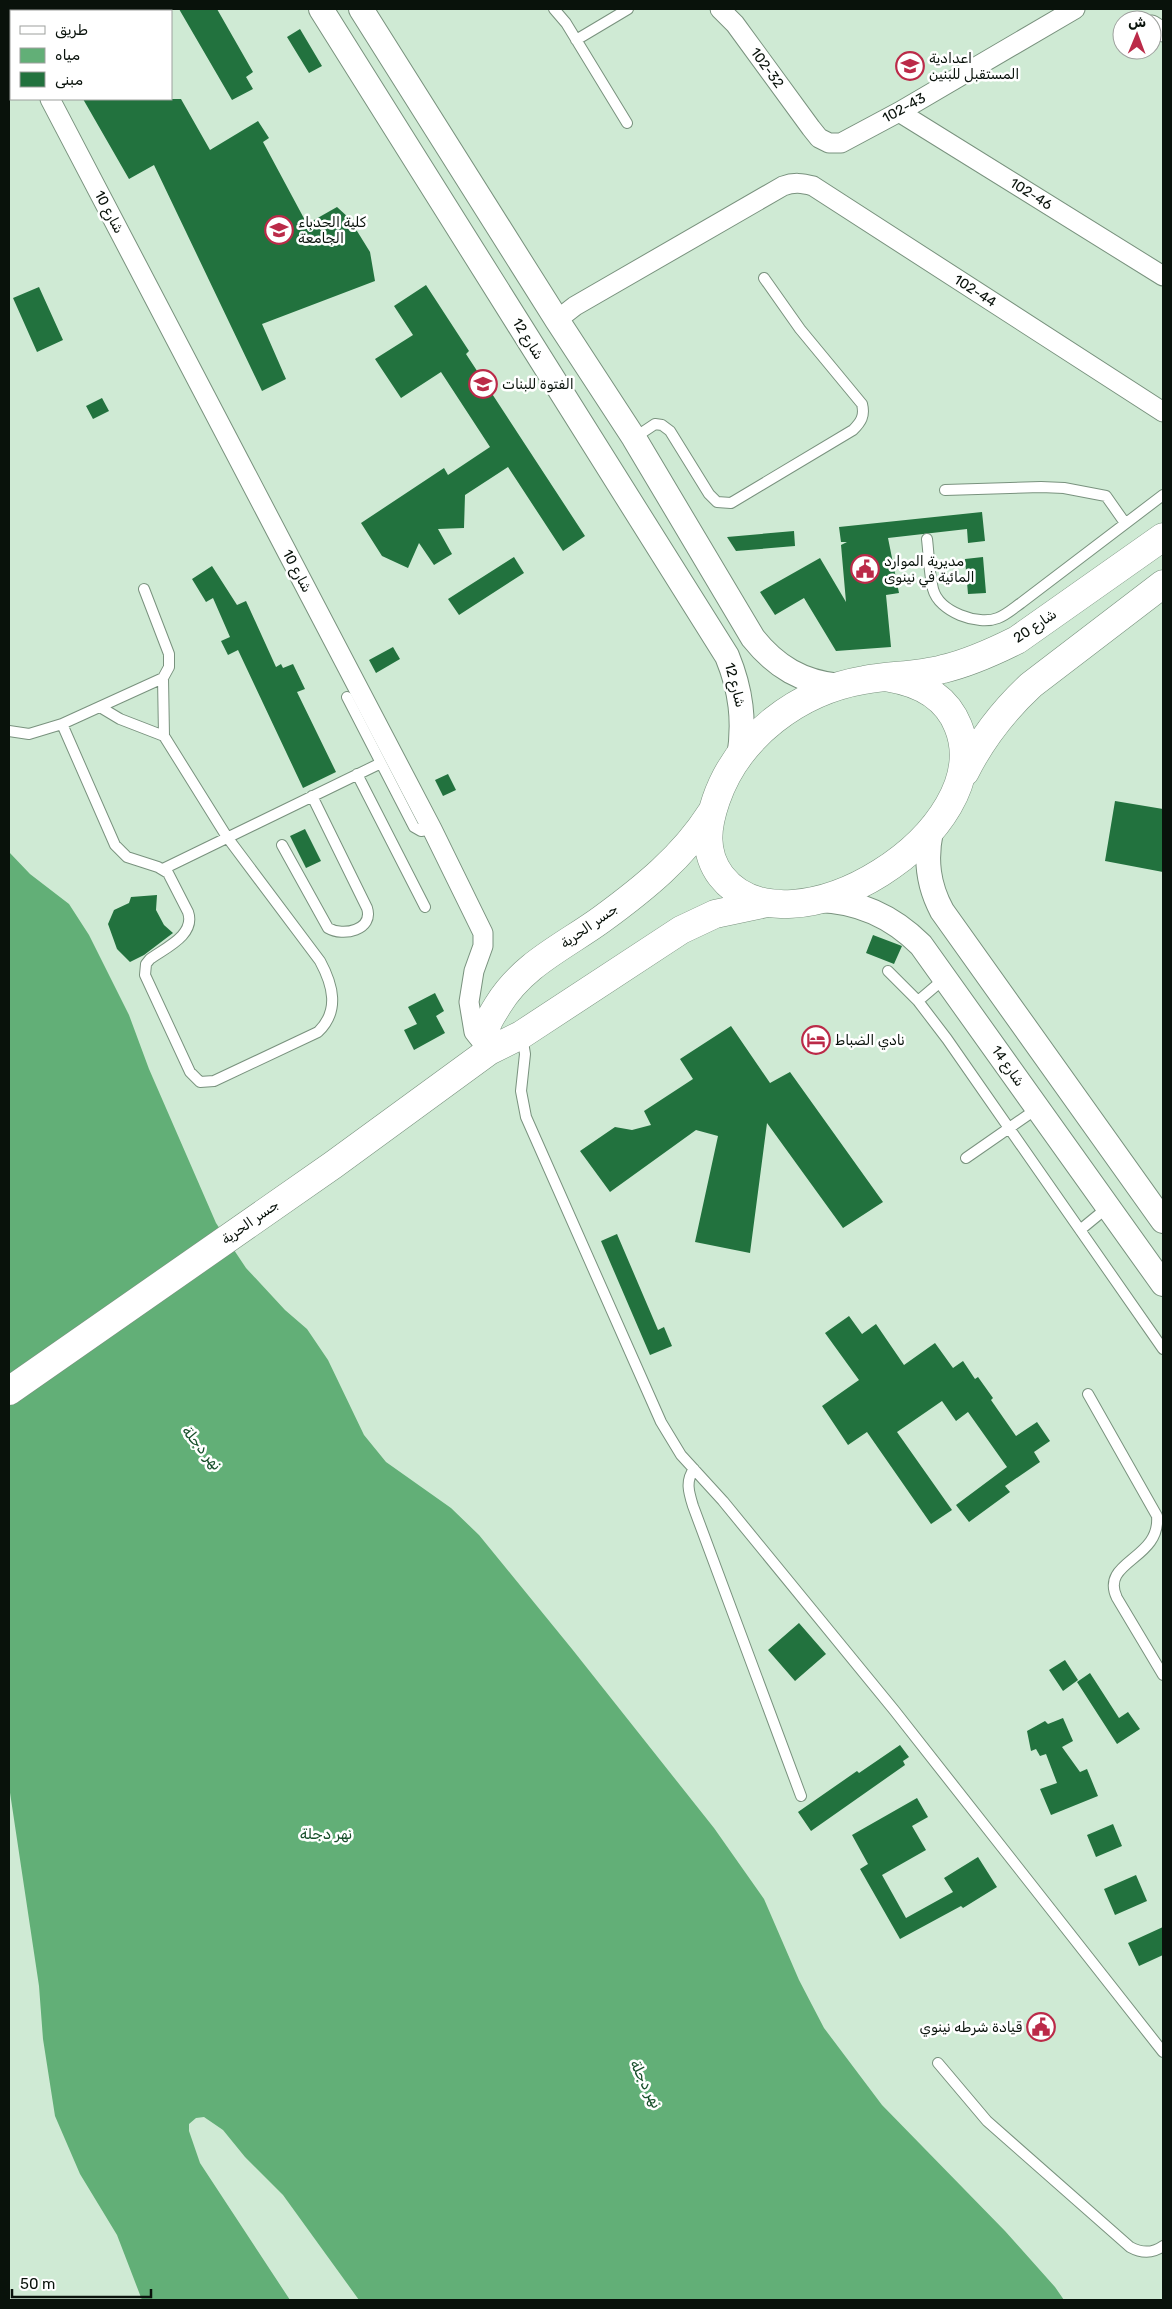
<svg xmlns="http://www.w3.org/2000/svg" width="1172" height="2309" font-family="Rubik,'Noto Naskh Arabic',sans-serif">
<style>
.water{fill:#62af77}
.building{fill:#22723e}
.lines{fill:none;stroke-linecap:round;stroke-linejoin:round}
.service-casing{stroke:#79927e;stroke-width:12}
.minor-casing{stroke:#79927e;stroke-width:21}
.tertiary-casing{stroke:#79927e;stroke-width:26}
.primary-casing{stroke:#79927e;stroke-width:29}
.service{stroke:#fff;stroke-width:10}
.minor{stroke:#fff;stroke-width:19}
.tertiary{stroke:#fff;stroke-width:24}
.primary{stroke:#fff;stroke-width:28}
.labels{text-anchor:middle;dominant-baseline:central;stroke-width:5;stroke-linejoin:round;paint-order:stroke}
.poi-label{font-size:14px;fill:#09120b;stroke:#fff;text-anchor:start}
.street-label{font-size:14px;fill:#09120b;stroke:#fff}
.water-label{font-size:15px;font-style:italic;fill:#19512c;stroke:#fff}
</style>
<rect width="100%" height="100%" fill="#cfead4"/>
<path class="water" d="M9,852L30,874L69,904L89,935L129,1015L149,1069L216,1223L246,1268L285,1310L307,1329L328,1360L364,1435L386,1462L451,1508L479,1535L572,1649L714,1828L764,1899L799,1980L824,2028L882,2105L1005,2231L1055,2287L1064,2300H359L283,2195L245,2157L223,2130L204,2117L196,2118L189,2124V2131L200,2163L290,2300H142L117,2235L80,2174L55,2116L43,2039L39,1986L9,1786Z"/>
<path class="building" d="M179,9H217L253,72L246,77L253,89L232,100Z
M300,29L322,66L309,73L287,37Z
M83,99H181L210,150L258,121L269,138L263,142L307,224L337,207L349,218L370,252L375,281L262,324L286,379L262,391L154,165L129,179Z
M426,285L469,351L466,354L585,536L563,551L508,467L465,495L464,528L438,529L452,554L434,565L419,543L408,568L382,556L361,523L444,468L448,475L490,447L441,372L401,398L375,359L413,335L394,306Z
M39,287L63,340L37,352L13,298Z
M102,398L109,411L93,419L86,406Z
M982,512L985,541L968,543L967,529L888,538L899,593L886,595L891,647L836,651L804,598L775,615L760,592L820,558L846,602L841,545L847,542H841L839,527Z
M794,531L795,546L736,551L727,537Z
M514,557L524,573L459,615L448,599Z
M983,557L986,593L968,594L965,559Z
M212,566L237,605L246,601L276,667L281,664L283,668L293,664L305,689L297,692L336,772L303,788L238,650L228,655L221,641L230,637L213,598L206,602L192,579Z
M393,647L400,659L376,673L369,660Z
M448,774L456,790L443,796L435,780Z
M1115,801L1163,809V872L1105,861Z
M305,829L321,861L306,868L290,836Z
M157,895L156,910L164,925L173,933L144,955L130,962L117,949L108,924L114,910L129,903L131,897Z
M873,935L902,946L894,964L866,953Z
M435,993L444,1011L436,1016L445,1033L414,1050L404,1030L417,1024L408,1007Z
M731,1026L770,1083L790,1072L883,1202L843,1228L767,1123L750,1253L695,1242L718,1136L696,1130L610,1192L580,1151L615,1127L632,1130L651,1125L644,1111L693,1079L680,1059Z
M617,1234L658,1330L664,1327L672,1346L650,1355L601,1241Z
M849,1316L862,1334L876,1324L904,1365L935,1343L953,1368L963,1361L975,1379L978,1377L993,1398L991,1400L1016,1436L1037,1422L1050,1441L1034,1452L1040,1462L1005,1486L1010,1492L969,1522L956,1505L1007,1467L968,1412L956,1421L942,1401L897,1432L952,1510L931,1524L867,1432L848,1445L822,1406L859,1380L825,1333Z
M799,1623L826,1654L795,1681L768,1650Z
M1065,1660L1078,1680L1063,1691L1049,1670Z
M1090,1673L1119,1718L1128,1712L1140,1729L1117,1744L1077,1682Z
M1063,1718L1073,1741L1062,1747L1080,1772L1087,1769L1098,1796L1051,1815L1040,1789L1057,1783L1046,1754L1040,1756L1036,1749L1031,1751L1027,1731L1045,1721L1048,1724Z
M900,1745L909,1757L903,1761L905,1765L811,1831L798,1812L857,1771L859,1773Z
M917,1798L928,1817L912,1826L926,1850L882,1875L906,1918L953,1892L944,1878L978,1857L997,1887L963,1908L961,1906L900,1939L860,1869L868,1864L852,1835Z
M1113,1824L1122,1846L1096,1857L1087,1835Z
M1136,1875L1147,1901L1115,1915L1104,1889Z
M1163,1927V1955L1139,1966L1128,1943Z"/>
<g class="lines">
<defs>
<path id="service" d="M554,9L566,23L627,123
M576,40L628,9
M634,438L655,424L662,425L670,431L709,494L717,502L731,503L853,430C861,422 865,416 862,404L800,329L764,278
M945,490L1041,487L1064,488L1106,496L1125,523
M927,539C929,556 929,573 933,589C939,612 978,626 998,618C1006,615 1014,608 1021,603L1163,495
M347,697L414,827L421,831L432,829
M100,707L120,719L164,736
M62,724L115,845L127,857L158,867L168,873L188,912C196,935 165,948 150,959L146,964L145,975L190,1072L200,1082L214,1081L318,1032C340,1011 333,985 320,961L227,837L164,736L163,678
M9,731L29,734L62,724L163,678L169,667V654L144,589
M357,774L425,907
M282,845L328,928C343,937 374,930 367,908L312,796
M163,869L381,763
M888,971L918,1001L947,1039L1163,1349
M918,1001L945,978
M522,1036L525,1054L521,1091L526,1117L661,1422L681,1455L723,1501L894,1710L1163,2052
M966,1158L1038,1108
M1080,1230L1108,1207
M1088,1394L1157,1516C1161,1560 1099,1561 1117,1598L1163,1675
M694,1469C685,1481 689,1493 693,1506L801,1796
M938,2063L987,2121L1130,2247C1141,2253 1152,2254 1163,2246"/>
<path id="minor" d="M720,9L735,24L811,128L819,138L829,143H841L899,112L1075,9
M9,20L11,25
M1152,25L1163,32
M50,99L432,829L483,933V946L474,971L469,1002L474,1032L486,1047
M899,112L1163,276
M557,320L575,306L783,186C794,182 802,183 813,186L1163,412"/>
<path id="tertiary" d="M321,9L727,656C741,690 745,721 739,758
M361,9L557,320L634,438L753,638C776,667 802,682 839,686
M931,831C925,860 928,885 942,911L1163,1221
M818,900C859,901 892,916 921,945L1163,1284"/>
<path id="primary" d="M890,678C920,683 946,696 958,726C1001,830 788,963 721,876C703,852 707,826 716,800C738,736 799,691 864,680C890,675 917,676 943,669C969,663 993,652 1017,640L1163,537
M965,772C982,738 1003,711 1031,685L1163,584
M489,1051C488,1045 484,1035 486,1029C487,1021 494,1012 498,1005C523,964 565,946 602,919C643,889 683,857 711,813
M9,1391L333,1165L489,1051L521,1035L681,930L715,914L767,903"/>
</defs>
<use href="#service" class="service-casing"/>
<use href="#minor" class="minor-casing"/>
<use href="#tertiary" class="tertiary-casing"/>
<use href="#primary" class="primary-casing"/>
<use href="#service" class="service"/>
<use href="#minor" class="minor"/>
<use href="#tertiary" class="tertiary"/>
<use href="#primary" class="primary"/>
</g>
<defs>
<symbol id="school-ring" viewBox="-11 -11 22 22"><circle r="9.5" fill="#fff" stroke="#bb2a48" stroke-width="1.5"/><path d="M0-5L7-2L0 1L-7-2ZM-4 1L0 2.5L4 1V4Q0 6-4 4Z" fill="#bb2a48"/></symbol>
<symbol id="university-ring" viewBox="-11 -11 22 22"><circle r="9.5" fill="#fff" stroke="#bb2a48" stroke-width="1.5"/><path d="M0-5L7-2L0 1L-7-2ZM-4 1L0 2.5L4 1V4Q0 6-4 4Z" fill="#bb2a48"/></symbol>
<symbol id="civic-ring" viewBox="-11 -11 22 22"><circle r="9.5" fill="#fff" stroke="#bb2a48" stroke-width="1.5"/><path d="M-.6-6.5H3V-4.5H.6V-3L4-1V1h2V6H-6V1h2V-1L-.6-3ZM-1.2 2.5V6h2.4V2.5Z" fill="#bb2a48"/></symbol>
<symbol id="hotel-ring" viewBox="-11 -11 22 22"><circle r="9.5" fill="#fff" stroke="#bb2a48" stroke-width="1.5"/><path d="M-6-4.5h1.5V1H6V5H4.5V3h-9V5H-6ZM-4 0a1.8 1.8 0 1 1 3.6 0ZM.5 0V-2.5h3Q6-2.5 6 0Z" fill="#bb2a48"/></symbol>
</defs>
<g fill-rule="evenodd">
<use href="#school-ring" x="894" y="50" width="32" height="32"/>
<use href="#university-ring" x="263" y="214" width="32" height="32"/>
<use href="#school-ring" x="467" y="368" width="32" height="32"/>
<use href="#civic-ring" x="849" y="553" width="32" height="32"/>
<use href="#hotel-ring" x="800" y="1024" width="32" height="32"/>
<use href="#civic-ring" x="1025" y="2011" width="32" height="32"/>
</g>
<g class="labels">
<g class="poi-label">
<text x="929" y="58">اعدادية<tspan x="929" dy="16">المستقبل للبنين</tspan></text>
<text x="298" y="222">كلية الحدباء<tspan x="298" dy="16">الجامعة</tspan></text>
<text x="502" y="384">الفتوة للبنات</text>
<text x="884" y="561">مديرية الموارد<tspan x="884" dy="16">المائية في نينوى</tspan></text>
<text x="835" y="1040">نادي الضباط</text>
<text x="1022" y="2027" text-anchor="end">قيادة شرطه نينوي</text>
</g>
<g class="street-label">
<text transform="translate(767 68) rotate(54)">102-32</text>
<text transform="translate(904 108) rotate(-29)">102-43</text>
<text transform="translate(1031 194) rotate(32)">102-46</text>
<text transform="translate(109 212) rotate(62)">شارع 10</text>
<text transform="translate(975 291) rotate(33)">102-44</text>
<text transform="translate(528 339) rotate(58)">شارع 12</text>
<text transform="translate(297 571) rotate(62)">شارع 10</text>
<text transform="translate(1035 626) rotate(-34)">شارع 20</text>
<text transform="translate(735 685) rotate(75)">شارع 12</text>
<text transform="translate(589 926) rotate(-35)">جسر الحرية</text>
<text transform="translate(1008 1066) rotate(55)">شارع 14</text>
<text transform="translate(250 1222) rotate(-35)">جسر الحرية</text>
</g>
<g class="water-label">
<text transform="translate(202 1448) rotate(50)">نهر دجلة</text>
<text x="326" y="1834">نهر دجلة</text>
<text transform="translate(646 2084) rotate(63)">نهر دجلة</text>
</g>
</g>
<rect width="1172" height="2309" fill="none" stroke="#09120b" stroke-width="20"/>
<rect x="10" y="10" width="162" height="90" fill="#ffffff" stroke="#9da09d"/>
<rect x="20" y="26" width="25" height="8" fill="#ffffff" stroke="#9da09d"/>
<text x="55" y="35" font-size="15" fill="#09120b">طريق</text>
<rect x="20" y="48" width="25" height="15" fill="#62af77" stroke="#9da09d"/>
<text x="55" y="60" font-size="15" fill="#09120b">مياه</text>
<rect x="20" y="72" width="25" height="15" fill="#22723e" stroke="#9da09d"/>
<text x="55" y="85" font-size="15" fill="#09120b">مبنى</text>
<g transform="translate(1137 35) rotate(1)"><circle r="24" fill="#ffffff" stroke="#9da09d"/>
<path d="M0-4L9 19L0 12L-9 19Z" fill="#bb2a48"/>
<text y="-8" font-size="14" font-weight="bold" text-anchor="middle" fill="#09120b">ش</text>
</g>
<path d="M12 2289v8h139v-8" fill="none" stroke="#09120b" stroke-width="2.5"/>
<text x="20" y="2289" font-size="15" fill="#09120b" stroke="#ffffff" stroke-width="4" paint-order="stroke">50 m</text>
</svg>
